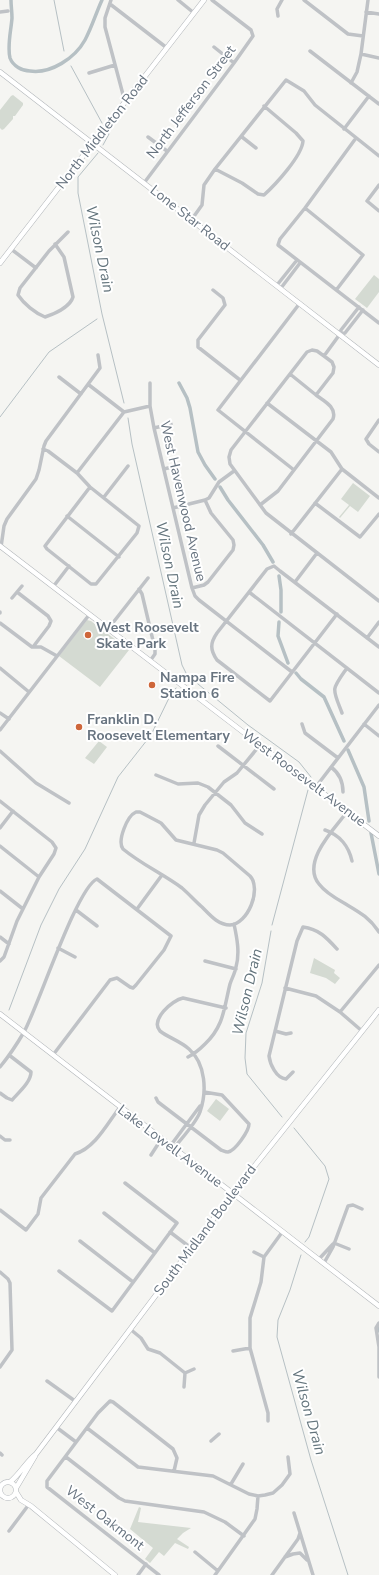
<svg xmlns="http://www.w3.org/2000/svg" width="379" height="1575" font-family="'Nunito Sans',sans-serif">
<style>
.green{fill:#d4dad2}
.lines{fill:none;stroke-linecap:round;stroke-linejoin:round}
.stream{stroke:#b6c0c4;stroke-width:1}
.canal{stroke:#b6c0c4;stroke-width:3.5}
.secondary-casing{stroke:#b2b6ba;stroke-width:5.5}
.street{stroke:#bfc2c6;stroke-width:3.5}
.secondary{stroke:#fff;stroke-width:4.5}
.poi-dot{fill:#ce663a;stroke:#fff;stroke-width:1.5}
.labels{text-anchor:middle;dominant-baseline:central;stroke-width:4;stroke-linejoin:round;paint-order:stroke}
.street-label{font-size:14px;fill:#687480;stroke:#fff}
.poi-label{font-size:14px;font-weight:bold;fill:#687480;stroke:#fff;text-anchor:start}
.water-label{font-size:15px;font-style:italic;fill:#63747c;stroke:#fff}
</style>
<rect width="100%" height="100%" fill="#f5f5f2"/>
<path class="green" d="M13,95L23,103V105L15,116H13V119L4,129L2,130L0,128V110L11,96Z
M374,275L379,279V292L367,308L355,299Z
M353,483L370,496L358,512L350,506L340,518L339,517L349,505L341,499Z
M87,620L91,621L129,650L100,687L59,656Z
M99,741L107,747L94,764L85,758Z
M314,958L335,970L334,973L340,978L335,984L326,978L310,973Z
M216,1099L229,1109L220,1121L207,1111Z
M139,1507L141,1508L138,1522L191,1528L183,1533L177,1539L189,1547L188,1549L175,1543L164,1556L159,1552L150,1563L145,1559L153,1548L130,1529Z"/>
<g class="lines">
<path class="stream" d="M54,0L64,51
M71,66L102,123
M103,145L109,134L107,131
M98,153L78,177V193L102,314L124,403
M0,417L49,352L97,319
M128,418L132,444L182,665L187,675L248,725L299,762L311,777
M272,925L308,790
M271,931L262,983L246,1033L245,1058L247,1074L282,1117
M9,1010L41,925L59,889L85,849L118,777L151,735L169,698L176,688
M294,1128L325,1166L329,1179L309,1237L305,1242
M301,1255L290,1290L278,1320L277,1337L311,1460L348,1575"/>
<path class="canal" d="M11,0C11,6 12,12 12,18C11,31 7,46 10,58C13,66 22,71 30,71C51,74 75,58 85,40C92,27 96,13 102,0
M179,383L187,398L190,408L198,452L205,465L215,479
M220,487L228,500L263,545L273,562
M279,576L281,590V612
M279,622L278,636L288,663
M296,673L301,679L324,697L344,741
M348,750L364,787L369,821
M371,833L379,874
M379,1328V1331"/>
<defs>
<path id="secondary" d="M0,72L379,365
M0,263L204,0
M0,546L379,836
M0,1014L379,1306
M10,1482C20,1474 26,1462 36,1454L233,1193L379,1010
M0 1490a8 8 0 1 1 16 0a8 8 0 1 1-16 0Z
M16,1488L35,1456
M16,1492L21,1500L31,1506L115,1575"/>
</defs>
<use href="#secondary" class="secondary-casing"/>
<path class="street" d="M111,0L105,18V27L125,102
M178,0L194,13
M304,0L348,34L363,36
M110,4L167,48
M0,12L8,11
M366,12L379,14
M278,16L277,9L282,0
M214,47L234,63
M310,51L379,104
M361,54L379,58
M89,73L115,65
M351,83L357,72L361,54L368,0
M344,129L369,96
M148,137L167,151
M242,137L256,148
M356,138L305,208L280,239L278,245L379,323
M215,169L242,183L258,194L264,195C275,185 302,156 303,141L296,133L264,106
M144,183L234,63L253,36L251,30L212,0
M379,185L367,201L379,211
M305,208L363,255L337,289
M192,219L202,205L204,185L215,169L286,80L304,91L315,105L379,156
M55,244L64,257L73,297C70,307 54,314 45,317C35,313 24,304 18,295L20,288L49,251L68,232
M11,249L36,268
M277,285L297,260
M281,288L300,263
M213,290L223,298L225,305L198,340V347L240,380
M359,307L341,330L340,334L324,356L317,351L312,350L307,352L231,450L229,457L230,464L266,513L379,601
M340,334L345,333L363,310
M290,374L316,395
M59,377L81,394
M150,383V406L154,428L192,588L195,596L199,600L292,672
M89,385L124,412
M267,403L331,452L342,469L379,498
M379,420L366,439L369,444L379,452
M154,428L171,424
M43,449L48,451L77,473L90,487L139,526L137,533L96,584H91L47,549L45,546L90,487
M164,469L180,465
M294,470L218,410L300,303
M77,473L124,412L150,406
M104,497L128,466
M315,503L360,537L379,514
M260,505L278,491L333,419C337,407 324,401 316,395L333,373L334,367L332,362L324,356
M173,508L205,500L209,498L219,482L234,471
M67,516L119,557
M291,534L342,469
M1,547L4,526L7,519L36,479L39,470L44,446L46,441L100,368L98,355
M295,582L317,553
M53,587L69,566
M192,588L204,585L208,582L233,550L234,545L233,540L211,513L205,500
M139,589L142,594L155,649V654L150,661
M17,592L48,616L51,621L49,626L33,647
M249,592L379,693
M12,598L22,586
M0,613V612
M337,614L270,701L217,660C210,650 210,643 217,633L267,569L274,566L280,571L379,647
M0,623L32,647H41L57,656
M108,629L148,578
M367,638L379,622
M0,668L29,692
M0,713L9,719
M342,713C332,687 331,691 347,668
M302,724L305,733L338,758
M364,724L379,736
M0,730L89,615
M218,746L274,789
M0,751L36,783L69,803
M331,767C339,773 343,781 343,792
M156,775L178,784L198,783L208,787L231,805L245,823L262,834
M315,788L379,705
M0,801L52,842L56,848L54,854L39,877L17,921L4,957L0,961
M136,812H140L161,823L176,840L217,850L223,853L250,876C262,889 248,924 230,925C218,925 210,915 202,907C195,901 189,894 182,888C163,874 141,864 123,849C117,841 127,816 136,812Z
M347,812C334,829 301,862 319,884C325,892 335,898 344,903C359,912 369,917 379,932
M0,828L13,811
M325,830C340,835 349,847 352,861
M194,843L199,815L205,805L224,782L237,773L260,745
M0,846L39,877
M0,891L23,909
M137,909L162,875
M76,910L97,926
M0,937L9,944
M58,948L75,957
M205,961L236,969
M285,988L316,996L340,1012L362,1031
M340,1012L379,965
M275,1031L286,1034L291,1033
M188,1057C194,1054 199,1050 205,1044C224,1026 224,1008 230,984C232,978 235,973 236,967C240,953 237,938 234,924
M0,1067C9,1056 17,1044 24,1032C38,1007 77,887 97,879L171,936L164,950L136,985L133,988L130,987L117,978L110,980L53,1055
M293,1072L286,1079C276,1078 270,1064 269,1056L297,941L303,927C319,929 327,938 337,949
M0,1093L7,1098L12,1100C19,1092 31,1082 31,1072L9,1055
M156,1098L158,1102L221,1150C224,1151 225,1152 228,1152C235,1151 249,1131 249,1124L222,1095L204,1092
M0,1136L5,1140H10
M171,1145L200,1106
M174,1148C182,1138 196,1123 200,1112C207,1092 206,1064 189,1049C180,1041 169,1038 160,1031C150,1020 172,1000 183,998L226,1008
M151,1155L162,1138
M0,1210L26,1230L38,1214L41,1198L75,1154C95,1148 107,1124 120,1107
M104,1213L155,1253
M170,1232L191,1248
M80,1241L133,1282
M334,1243L349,1249
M254,1252L264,1257
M319,1259L333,1244
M324,1263L333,1247L348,1206L353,1205L362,1209
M59,1271L112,1311L177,1223L125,1183
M0,1272L8,1279L10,1283L12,1350L0,1367
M379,1323L376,1328L379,1347V1377
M130,1329L141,1338L148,1349L160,1353L185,1373
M233,1351L250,1348
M185,1373L194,1369
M47,1381L75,1401
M184,1387L185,1373
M268,1421V1413L250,1348V1318L261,1282L264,1257L283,1231
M56,1427L76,1442
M87,1428L138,1467L213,1476L249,1494L258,1496L265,1495L273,1493L282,1485L290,1474L288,1457
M211,1441L219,1434
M0,1453L2,1455
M66,1457L119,1498L125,1501L204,1512L225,1522L244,1536
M231,1484L243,1464
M294,1513L313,1575
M9,1531L27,1507
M195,1552L218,1571
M285,1557L293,1554L300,1553L307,1560
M138,1575L146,1564
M159,1575L47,1487V1481L98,1413L110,1401L113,1402L173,1449L177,1458L174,1471
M215,1575L255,1519L257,1509L258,1496
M272,1575L298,1539L300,1533"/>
<use href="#secondary" class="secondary"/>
</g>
<g class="poi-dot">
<circle cx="88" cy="635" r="4"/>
<circle cx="152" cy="685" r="4"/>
<circle cx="79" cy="727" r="4"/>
</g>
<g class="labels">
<g class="street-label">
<text transform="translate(191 102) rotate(-53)">North Jefferson Street</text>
<text transform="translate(102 132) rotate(-52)">North Middleton Road</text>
<text transform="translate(190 218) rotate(38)">Lone Star Road</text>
<text transform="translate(183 501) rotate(77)">West Havenwood Avenue</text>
<text transform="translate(304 778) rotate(37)">West Roosevelt Avenue</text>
<text transform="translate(170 1146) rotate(37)">Lake Lowell Avenue</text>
<text transform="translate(205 1230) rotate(-53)">South Midland Boulevard</text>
<text transform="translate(105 1518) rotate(38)">West Oakmont</text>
</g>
<g class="poi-label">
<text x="96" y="627">West Roosevelt<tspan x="96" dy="16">Skate Park</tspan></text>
<text x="160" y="677">Nampa Fire<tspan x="160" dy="16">Station 6</tspan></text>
<text x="87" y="719">Franklin D.<tspan x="87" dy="16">Roosevelt Elementary</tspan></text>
</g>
<g class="water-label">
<text transform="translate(100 249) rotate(78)">Wilson Drain</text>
<text transform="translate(170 565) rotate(78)">Wilson Drain</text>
<text transform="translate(247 992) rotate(-77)">Wilson Drain</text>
<text transform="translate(309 1412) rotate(74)">Wilson Drain</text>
</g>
</g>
</svg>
